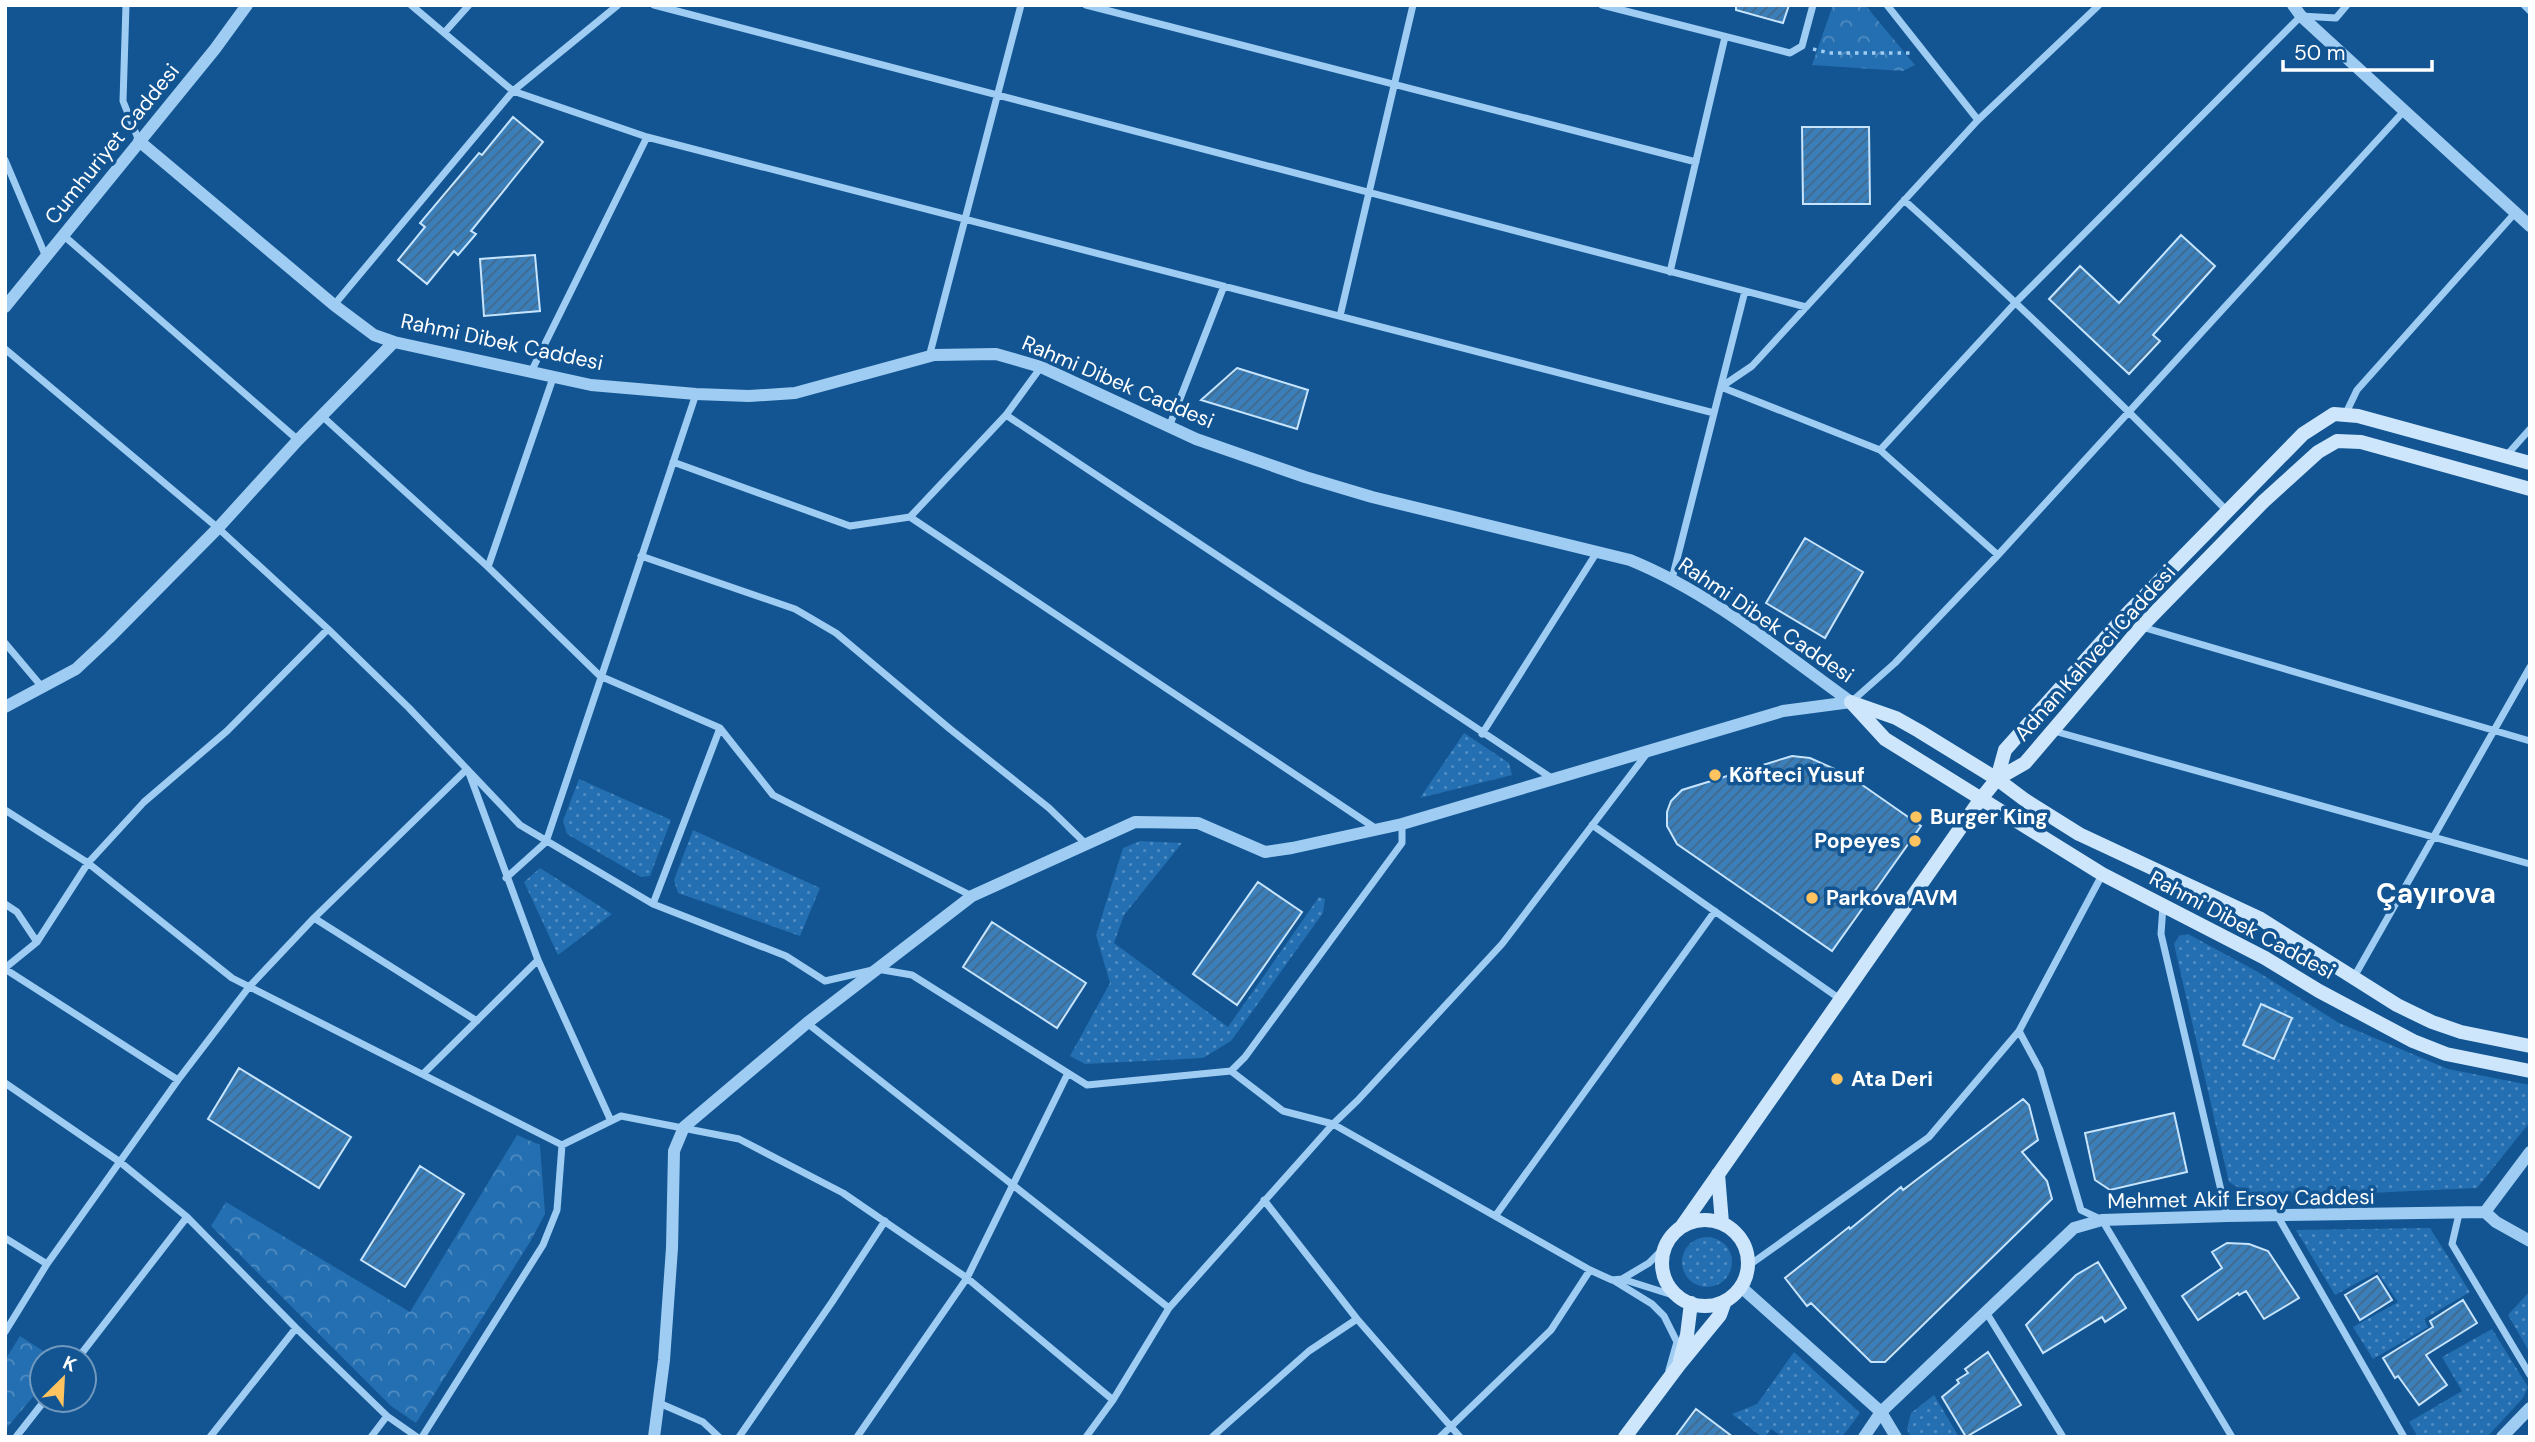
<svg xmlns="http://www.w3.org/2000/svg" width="2535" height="1442" font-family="'DM Sans',sans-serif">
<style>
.grass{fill:url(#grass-dots)}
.park{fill:url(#park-crowns)}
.building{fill:url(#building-hatch);stroke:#c6e4fd;stroke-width:2}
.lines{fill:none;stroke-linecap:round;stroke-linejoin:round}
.path{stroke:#9fccf2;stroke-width:3.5;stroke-dasharray:3.5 5;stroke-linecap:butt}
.minor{stroke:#9fccf2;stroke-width:7}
.tertiary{stroke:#9fccf2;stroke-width:12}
.secondary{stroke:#cde6fc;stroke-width:14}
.poi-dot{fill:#ffc360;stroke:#125592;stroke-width:2.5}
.labels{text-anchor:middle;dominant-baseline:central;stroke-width:7;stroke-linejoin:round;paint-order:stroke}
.street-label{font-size:21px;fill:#fff;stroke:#125592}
.poi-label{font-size:21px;font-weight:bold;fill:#fff;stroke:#125592;text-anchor:start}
.district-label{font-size:28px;font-weight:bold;fill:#fff;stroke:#125592}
</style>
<defs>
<pattern id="grass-dots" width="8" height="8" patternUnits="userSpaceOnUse" patternTransform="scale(1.75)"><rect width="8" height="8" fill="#246fb1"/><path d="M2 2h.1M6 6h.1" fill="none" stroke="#508cc1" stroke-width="1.8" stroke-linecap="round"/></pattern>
<pattern id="park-crowns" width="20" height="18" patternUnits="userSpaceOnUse" patternTransform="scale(1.75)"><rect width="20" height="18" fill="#246fb1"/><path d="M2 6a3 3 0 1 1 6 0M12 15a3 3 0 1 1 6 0" fill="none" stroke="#508cc1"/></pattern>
<pattern id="building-hatch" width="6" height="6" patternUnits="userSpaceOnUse" patternTransform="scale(1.75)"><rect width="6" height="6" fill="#3b7fba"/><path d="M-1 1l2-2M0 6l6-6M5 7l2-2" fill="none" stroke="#436888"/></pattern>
</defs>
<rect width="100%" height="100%" fill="#125592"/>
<path class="grass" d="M1464,733L1509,763L1512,775L1420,798Z
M579,779L671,820L650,876L641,877L567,834L563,821Z
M693,830L820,888L800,936L678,893L674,880Z
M1140,841L1182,843L1124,915L1114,943L1228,1027L1319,897L1325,899L1323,913L1231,1041L1203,1058L1085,1064L1070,1056L1110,983L1096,935L1123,848Z
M540,868L612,914L558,955L524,882Z
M2188,934L2258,972L2339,1023L2448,1069L2530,1085V1122L2477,1188L2256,1198L2229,1182L2174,944L2179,936Z
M2430,1228L2470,1292L2424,1319L2428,1327L2373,1359L2353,1327L2398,1302L2377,1272L2335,1295L2296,1230Z
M1682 1262a25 25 0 1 1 50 0a25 25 0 1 1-50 0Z
M2530,1291V1353L2508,1315Z
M2492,1329L2528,1387L2523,1398L2487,1437H2418L2409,1422L2462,1391L2442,1357Z
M1794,1352L1860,1413L1842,1437H1783L1771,1429L1765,1437H1762L1732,1414L1757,1404Z
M1934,1395L1959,1437H1911L1907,1429L1911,1413Z"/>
<path class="park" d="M1833,5H1865L1915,65L1903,71L1812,65Z
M517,1135L540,1145L545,1214L530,1242L416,1423L391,1406L211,1226L226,1202L410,1312Z
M20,1336L54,1358H42V1386L5,1430V1360Z"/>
<path class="building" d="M1736,5H1789L1783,23L1736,10Z
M513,117L543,142L471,231L476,234L458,255L454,251L427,284L398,260L425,227L420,223L479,153L482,155Z
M1802,127H1869L1870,204H1803Z
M2181,235L2215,266L2153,335L2160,341L2129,374L2049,299L2080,266L2119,303Z
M535,255L540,311L484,316L480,259Z
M1237,368L1308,390L1297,429L1201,400Z
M1805,538L1863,572L1825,638L1766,603Z
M1792,756L1810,758L1848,775L1921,826L1832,951L1677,844L1667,826V812L1671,801L1682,790Z
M1258,882L1302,912L1237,1005L1193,974Z
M992,922L1086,983L1057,1028L963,967Z
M2261,1004L2292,1018L2274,1059L2243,1045Z
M239,1068L351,1137L319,1188L208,1119Z
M2023,1099L2029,1105L2038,1140L2022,1152L2047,1181L2052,1199L1885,1362H1871L1811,1303L1807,1306L1785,1278L1849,1227L1850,1229L1901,1187L1903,1190Z
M2174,1113L2187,1172L2110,1190L2095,1180L2085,1133Z
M420,1166L464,1194L405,1287L361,1260Z
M2227,1243L2249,1244L2268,1251L2299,1298L2264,1319L2246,1291L2239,1295L2238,1293L2198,1320L2182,1296L2222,1268L2212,1252Z
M2098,1262L2126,1308L2105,1322L2102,1317L2043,1353L2026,1325L2076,1275Z
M2377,1276L2392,1300L2360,1320L2345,1295Z
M2463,1300L2477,1323L2426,1355L2447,1385L2419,1405L2398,1376L2395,1378L2383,1358L2433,1327L2430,1321Z
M1988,1352L2021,1405L1966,1437L1942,1397L1959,1383L1957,1380L1968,1373L1965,1369Z
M1696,1409L1733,1437H1675Z"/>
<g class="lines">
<path class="path" d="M1813,49L1829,53H1910"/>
<path class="minor" d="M126,5L123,101L139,141
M411,5L513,91L647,137L1714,413
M654,5L1806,307
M1086,5L1696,162
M1602,5L1790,53L1802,46L1813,5
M1887,5L1978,120
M2524,5L2530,11
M444,33L469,5
M5,160L46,257
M1904,200C2016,301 2122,403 2227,511
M63,235L298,440
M1670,272L1725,37
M334,305L513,91L618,5
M1340,316L1413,5
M5,349L218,528L328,629L409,708L520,825L653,904L786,956L825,981L877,969L912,975L1087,1085L1231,1071L1245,1057L1402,843V824
M929,357L1021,5
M531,372L647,137
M1721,387L1752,366L1978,120L2099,5
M1721,387L1880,450L1998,555
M1006,415L1553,779
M2345,415L2357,390L2515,213
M322,416L488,567L600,676L720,728L773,795L972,896
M1169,427L1224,286
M1880,450L2017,301L2301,16L2336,18L2347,5
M2506,456L2530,429
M673,462L850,526L910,517L1006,415L1041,367
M910,517L1375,828
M641,556L795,609L836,633L950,729L1049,808L1086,844
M488,567L553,378
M1672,579L1745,291
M2142,627L2530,741
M5,643L42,687
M1851,702L1895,663L1998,555L2404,111
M2054,731L2530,864
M1482,734L1597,552
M469,773L538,960L611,1121
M5,810L88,863L232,978L562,1145
M1592,825L1840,999
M506,878L546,842L696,394
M5,904L17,912L37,942
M653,904L720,728
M2163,906L2161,934L2227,1216
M314,918L477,1021
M5,968L37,942L88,863L144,802L227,731L328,629
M5,969L178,1080
M2354,977L2530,667
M807,1023L1169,1308
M2019,1031L2040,1070L2081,1210L2102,1220L2232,1437
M1231,1071L1283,1111L1333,1124L1590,1270L1612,1280L1622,1279L1679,1297
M423,1074L538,960
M5,1083L120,1162L187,1217L296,1328L387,1416L417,1437
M1264,1200L1357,1319L1460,1437
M2459,1214L2452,1244L2530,1375
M1496,1215L1715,911
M2277,1215L2404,1437
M5,1238L47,1264
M1748,1266L1929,1137L2019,1031L2102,875
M1622,1279L1649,1263L1665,1247
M1613,1280L1652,1304L1664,1316L1677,1342L1669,1370
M1986,1312L2063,1437
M5,1332L47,1264L178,1080L249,987L314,918L467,769
M78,1358L187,1217
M659,1403L703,1422L719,1437
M16,1437L45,1400
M210,1437L296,1328
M371,1437L387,1416
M422,1437L543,1245L557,1210L562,1145L621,1116L739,1139L843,1193L967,1278L1113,1400
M739,1437L832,1302L885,1221
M857,1437L967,1278L1068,1073
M1086,1437L1113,1400L1169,1308L1333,1124L1358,1100L1502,944L1648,752
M1212,1437L1309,1351L1357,1319
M1440,1437L1551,1330L1590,1270"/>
<path class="tertiary" d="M2293,5L2301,16L2530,226
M139,141L334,305L374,335L394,342L591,385L696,394L749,396L795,393L934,355L996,354L1041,367L1196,439L1305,477L1372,497L1630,560C1711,593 1780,651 1851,702
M5,307L215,49L247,5
M5,707L76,669L109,638L218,528L298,440L394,342
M2485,1212L2530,1152
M1741,1287L1881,1412L1896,1437
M654,1437L664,1360L672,1248L674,1151L684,1127L807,1023L972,896L1135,822L1198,823L1265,852L1292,848L1402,824L1783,711L1851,702
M1864,1437L1881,1412L2074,1228L2102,1220L2227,1216L2485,1212L2496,1222L2530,1241
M2502,1437L2530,1408"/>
<path class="secondary" d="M1851,702L1885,739L2102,874L2265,958L2319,991L2413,1041L2446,1054L2530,1071
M1856,704L1896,718L1919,731L1997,779L2025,800L2079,834L2259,918L2397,1005L2432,1022L2461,1032L2530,1046
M1997,779L2005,750L2124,617L2303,434L2334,414L2358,416L2530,463
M1718,1174L1722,1223
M1662 1263a43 43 0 1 1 86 0a43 43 0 1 1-86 0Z
M1682,1226L1980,800L1997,779L2025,763L2141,627L2264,501L2318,452L2337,441L2361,442L2530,489
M1680,1360L1687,1335L1691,1303
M1625,1437L1679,1365L1720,1315L1725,1301"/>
</g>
<g class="poi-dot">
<circle cx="1715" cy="775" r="7"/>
<circle cx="1916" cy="817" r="7"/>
<circle cx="1915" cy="841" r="7"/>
<circle cx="1812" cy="898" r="7"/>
<circle cx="1837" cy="1079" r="7"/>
</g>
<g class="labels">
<g class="street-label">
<text transform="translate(112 144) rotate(-51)">Cumhuriyet Caddesi</text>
<text transform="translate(502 342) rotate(12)">Rahmi Dibek Caddesi</text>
<text transform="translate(1118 382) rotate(23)">Rahmi Dibek Caddesi</text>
<text transform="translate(1766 620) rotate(34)">Rahmi Dibek Caddesi</text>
<text transform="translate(2095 653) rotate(-48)">Adnan Kahveci Caddesi</text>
<text transform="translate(2242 925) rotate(28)">Rahmi Dibek Caddesi</text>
<text transform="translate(2241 1199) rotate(-1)">Mehmet Akif Ersoy Caddesi</text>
</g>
<g class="poi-label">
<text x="1729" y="775">Köfteci Yusuf</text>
<text x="1930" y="817">Burger King</text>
<text x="1901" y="841" text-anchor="end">Popeyes</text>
<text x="1826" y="898">Parkova AVM</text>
<text x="1851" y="1079">Ata Deri</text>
</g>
<g class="district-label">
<text x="2436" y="893">Çayırova</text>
</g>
</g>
<rect width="2535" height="1442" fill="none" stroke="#ffffff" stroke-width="14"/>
<g transform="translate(63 1379) rotate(24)"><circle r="33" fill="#125592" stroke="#7199be" stroke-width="2"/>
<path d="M0-5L12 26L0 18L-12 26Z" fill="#ffc360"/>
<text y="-10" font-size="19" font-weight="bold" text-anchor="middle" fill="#ffffff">K</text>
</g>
<path d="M2283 60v10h149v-10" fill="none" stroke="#ffffff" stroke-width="3.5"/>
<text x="2294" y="60" font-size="21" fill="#ffffff" stroke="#125592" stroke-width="5" paint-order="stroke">50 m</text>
</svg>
